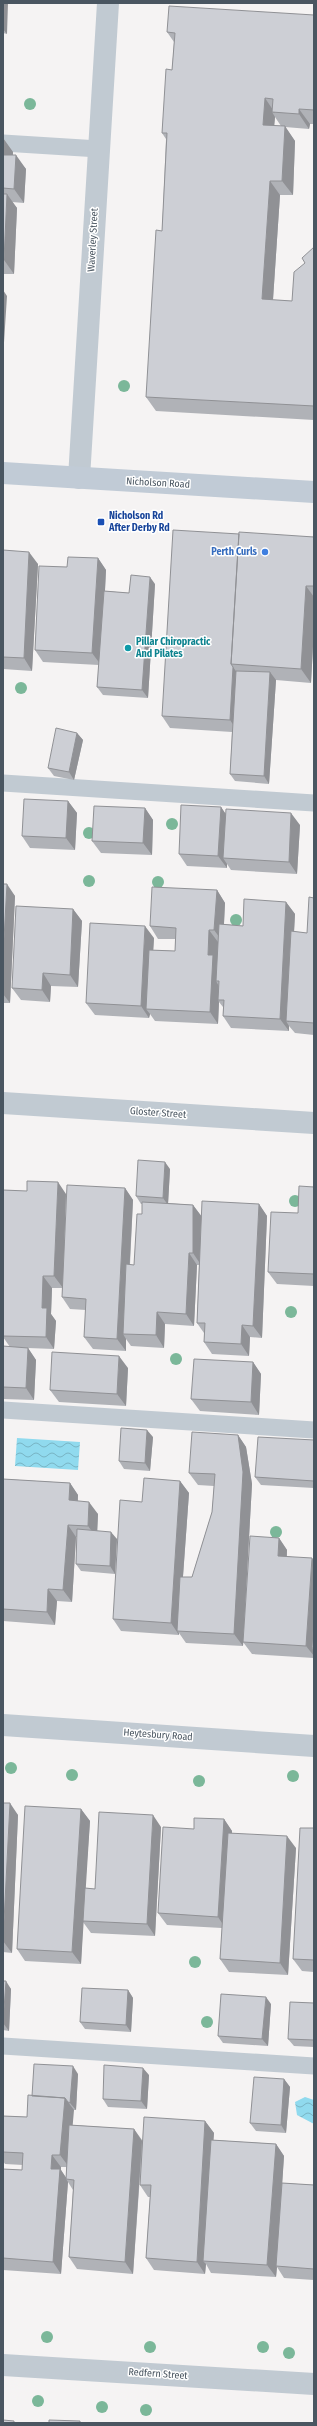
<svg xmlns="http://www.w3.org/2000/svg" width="317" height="2426" font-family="'Fira Sans Condensed',sans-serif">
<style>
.water{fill:url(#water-waves)}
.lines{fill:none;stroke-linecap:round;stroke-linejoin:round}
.service{stroke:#c1cad2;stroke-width:17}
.minor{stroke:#c1cad2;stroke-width:22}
.secondary{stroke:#c1cbd6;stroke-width:22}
.tree{fill:#7bb799}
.wall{fill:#b0b2b7;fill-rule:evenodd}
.shaded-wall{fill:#909195}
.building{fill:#cdcfd5;stroke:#909195}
.transit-dot{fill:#1a4fb4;stroke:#fff;stroke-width:1.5}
.shop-dot{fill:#3f7fe0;stroke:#fff;stroke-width:1.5}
.culture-dot{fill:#0f9aa8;stroke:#fff;stroke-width:1.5}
.labels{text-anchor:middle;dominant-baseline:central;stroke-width:3;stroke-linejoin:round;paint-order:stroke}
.street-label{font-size:10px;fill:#4a5661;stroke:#fff}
.transit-label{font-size:10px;font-weight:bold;fill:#164399;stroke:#fff;text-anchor:start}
.shop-label{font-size:10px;font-weight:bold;fill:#366cbe;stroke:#fff;text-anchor:end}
.culture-label{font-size:10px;font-weight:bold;fill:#0d838f;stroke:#fff;text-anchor:start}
</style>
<defs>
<pattern id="water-waves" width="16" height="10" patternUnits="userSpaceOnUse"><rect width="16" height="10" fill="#90daee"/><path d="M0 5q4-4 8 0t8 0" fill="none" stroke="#78b4c4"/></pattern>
</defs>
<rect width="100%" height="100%" fill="#f5f3f3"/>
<path class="water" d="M17,1438L80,1442L78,1470L15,1466Z
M305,2097L314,2100V2124L297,2115L295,2102Z"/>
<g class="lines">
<path class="service" d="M3,143L99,149
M3,783L314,803
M3,1410L314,1430
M3,2046L314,2066"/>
<path class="minor" d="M79,478L108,3
M3,1103L314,1123
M3,1725L314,1746
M3,2365L314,2384"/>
<path class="secondary" d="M3,473L314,492"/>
</g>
<g class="tree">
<circle cx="30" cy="104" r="6"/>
<circle cx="124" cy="386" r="6"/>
<circle cx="21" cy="688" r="6"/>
<circle cx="172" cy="824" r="6"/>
<circle cx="89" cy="833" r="6"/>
<circle cx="89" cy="881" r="6"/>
<circle cx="158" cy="882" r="6"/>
<circle cx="236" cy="920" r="6"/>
<circle cx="295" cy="1201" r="6"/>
<circle cx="291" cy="1312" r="6"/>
<circle cx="176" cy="1359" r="6"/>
<circle cx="276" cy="1532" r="6"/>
<circle cx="11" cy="1768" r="6"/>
<circle cx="72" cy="1775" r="6"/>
<circle cx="293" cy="1776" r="6"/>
<circle cx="199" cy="1781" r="6"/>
<circle cx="195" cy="1962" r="6"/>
<circle cx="207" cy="2022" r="6"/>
<circle cx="47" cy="2337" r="6"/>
<circle cx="150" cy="2347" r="6"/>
<circle cx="263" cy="2347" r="6"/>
<circle cx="289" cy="2353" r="6"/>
<circle cx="38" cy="2401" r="6"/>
<circle cx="102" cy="2407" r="6"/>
<circle cx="146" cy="2410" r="6"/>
</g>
<path class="wall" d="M3,3L7,34L3,33Z
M314,15V124H310L309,129L285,127L295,141L293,195H280L273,300L292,301L305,263L314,247V420L156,411L146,397L162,231L166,139L162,133L172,70L174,42L167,32ZM275,117L281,126H274Z
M3,138L13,152V155L26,169L24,203L12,202L17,208L14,274H3Z
M239,534L314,537V628L311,683L276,680L269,784L235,781L230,774L232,732L170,728L162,716Z
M3,550L38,564L32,671L3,669Z
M98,558L106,570L105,591L129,593L155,584L148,698L103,695L97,687L99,665L43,662L35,650L67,567Z
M77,733L83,740L74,780L54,776L48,768Z
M68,801L77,813L75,850L30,848L22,836Z
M221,807L225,813L300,825L297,874L231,870L227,864V868L187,866L179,854Z
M145,808L153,820L152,855L101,853L92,841Z
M3,884L15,896L10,1003H3Z
M217,890L225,903L224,924L243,926L286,902L295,914L294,932L307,933L314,898V1035L295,1033L289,1026V1031L231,1028L223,1016V1007L219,1002L218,1024L155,1021L150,1014L149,1018L95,1015L86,1003L154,938L153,950L175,951V939H158L150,926Z
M73,909L82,921L78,987L51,986L50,1002L21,1000L12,988Z
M170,1169L168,1203L193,1205L202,1217L259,1204L267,1216L262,1338L250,1337L249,1356L212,1354L204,1342V1333L197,1323L199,1265H197L194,1326L165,1324L164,1348L131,1346L126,1339V1351L93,1349L84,1337L86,1310L70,1309L62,1297V1288H52L51,1314L56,1321L54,1349L28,1348L36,1360L34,1400L3,1399V1346L10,1347L3,1337V1190L66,1194L64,1242L125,1188L133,1200L130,1265H134L142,1214V1204H141L136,1196Z
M314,1187V1286L277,1284L268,1272L298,1213Z
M253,1362L261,1374L259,1415L200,1411L191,1399Z
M128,1368L126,1406L59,1402L50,1390Z
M238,1435L246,1447L252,1484L243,1646L186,1643L179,1633V1635L121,1631L113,1619L142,1502L180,1481L189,1493L183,1577H192L212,1512L214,1486L198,1485L189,1473Z
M153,1437L150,1471L124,1469L119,1461Z
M314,1440V1488L261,1485L255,1477Z
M3,1479L70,1483L78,1495V1501L98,1514L97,1531L117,1539L115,1574L81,1571L76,1564L77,1537H76L72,1602L57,1601L55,1625L3,1621Z
M279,1538L287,1550V1556L314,1561V1658L252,1654L243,1642Z
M3,1803L18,1815L12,1953L3,1952Z
M81,1809L90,1821L85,1888L95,1889L161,1827L155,1936L91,1933L83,1922L81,1964L25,1961L17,1949Z
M224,1819L232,1831V1833L296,1848L288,1975L229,1972L220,1959L222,1928L167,1925L158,1913L194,1829Z
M314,1828V1972L302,1971L293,1959Z
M3,1981L11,1989L9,2031L3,2030Z
M128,1990L133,1998L131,2032L85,2029L80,2022Z
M314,2003V2047L294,2046L288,2039Z
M271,2004L268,2046L223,2043L218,2036Z
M78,2074L76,2110H73L72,2125L134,2129L142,2140L205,2121L214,2133L213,2140L276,2144L284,2156L282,2183L314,2185V2280L284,2278L277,2267L276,2277L211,2273L206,2264L205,2274L154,2270L146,2258L150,2197H148L140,2185L141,2162L133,2274L77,2269L69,2257L73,2190L68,2182L61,2274L3,2270V2169L22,2170L23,2165L5,2164L3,2161V2116L27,2117L32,2096ZM61,2167H66V2178L61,2170Z
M149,2075L147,2109L108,2107L103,2099Z
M284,2079L290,2087L286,2133L256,2131L250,2123Z"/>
<path class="shaded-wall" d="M3,3H8L7,34L3,29Z
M3,41L4,42L3,57Z
M265,98L275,113L272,112L275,117L273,140L263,125Z
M299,109L310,124L309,129L299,114Z
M285,126L295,141L293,195L282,181Z
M3,138L13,152L12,169L3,156Z
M16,155L26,169L24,203L14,189Z
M270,181L280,195L272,314L262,299Z
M7,194L17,208L14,274L4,260Z
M3,290L7,296L3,358Z
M29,552L38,564L32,671L24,658Z
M98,558L106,570L101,665L92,653Z
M150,577L155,584L148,698L142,690Z
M306,586L314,597V628L311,683L301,669Z
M233,667L241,678L238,732L230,720Z
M270,672L276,680L269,784L264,776Z
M3,727L4,729L3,753Z
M77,733L83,740L74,780L69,772Z
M68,801L77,813L75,850L66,838Z
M221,807L229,819L223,858L227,864V868L218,856Z
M145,808L153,820L152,855L143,843Z
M291,813L300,825L297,874L289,862Z
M7,884L15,896L10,1003L3,994V957Z
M217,890L225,903L223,942L214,930Z
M286,902L295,914L289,1022L286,1021L289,1026V1031L280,1019Z
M73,909L82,921L78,987L70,975Z
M145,926L154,938L150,1009H146L150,1014L149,1018L141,1006Z
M209,930L218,942L219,981H216L220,988L218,1000L219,1002L218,1024L210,1012L208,955Z
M43,973L51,986L50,1002L42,990Z
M165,1162L170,1169L168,1205L163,1198Z
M58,1182L66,1194L63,1288L54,1276Z
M125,1188L133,1200L126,1334H123L126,1339V1351L117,1339Z
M259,1204L267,1216L262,1338L253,1326Z
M193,1205L202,1217L201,1265L193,1253Z
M189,1253L197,1265L194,1326L186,1314Z
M43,1276L52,1288L51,1314L56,1321L54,1349L46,1337L42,1308Z
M157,1312L165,1324L164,1348L156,1335Z
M242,1325L250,1337L249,1356L241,1344Z
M28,1348L36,1360L34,1400L26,1388Z
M119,1356L128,1368L126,1406L117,1394Z
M253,1362L261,1374L259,1415L251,1402Z
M147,1430L153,1437L150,1471L145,1463Z
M238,1435L246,1447L252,1484L243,1646L234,1634Z
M180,1481L189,1493L179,1631H177L179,1633V1635L171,1623Z
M70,1483L78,1495L77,1512L69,1500Z
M89,1502L98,1514L97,1538L88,1526Z
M68,1525L76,1537L72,1602L63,1590Z
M111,1532L117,1539L115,1574L110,1566Z
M279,1538L287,1550L286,1568L278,1556Z
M312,1558L314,1561V1648H312L314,1651V1656L306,1646Z
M48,1589L57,1601L55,1625L47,1612Z
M10,1803L18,1815L12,1953L3,1941Z
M81,1809L90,1821L81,1964L72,1952Z
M153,1815L161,1827L155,1936L147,1924Z
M224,1819L232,1831L226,1929L218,1917Z
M287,1836L296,1848L288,1975L280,1963Z
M6,1981L11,1989L9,2031L3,2023Z
M128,1990L133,1998L131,2032L126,2025Z
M266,1997L271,2004L268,2046L262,2039Z
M3,2063L4,2064L3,2083Z
M73,2066L78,2074L76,2110L70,2103Z
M143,2068L149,2075L147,2109L141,2101Z
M284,2079L290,2087L286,2133L281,2125Z
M65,2098L74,2110L69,2167L60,2155Z
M205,2121L214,2133L206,2261H203L206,2264L205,2274L197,2262Z
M134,2129L142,2141L133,2274L125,2262Z
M276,2144L284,2156L277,2266H276L277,2267L276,2277L267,2265Z
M52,2155L61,2167V2170L67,2179H66L68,2182L61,2274L53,2262L51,2169Z"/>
<path class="building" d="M169,6L314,15V110L299,109V114L272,112L273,99L265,98L263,125L285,126L282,181H270L262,299L292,301L294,272L305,263L302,258L314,247V406L146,397L156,230L162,231L167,133H162L166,69L172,70L175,33L167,32Z
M3,155H16L14,189L3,188Z
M3,194H7L4,260H3Z
M173,530L239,534L231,664L233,667L230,720L162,716Z
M239,532L314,537V586H306L301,669L231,664Z
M3,550L29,552L24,658L3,657Z
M68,557L98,558L92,653L35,650L39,566L67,567Z
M131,575L150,577L142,690L97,687L104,591L129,593Z
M236,671L270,672L264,776L230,774Z
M56,728L77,733L69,772L48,768Z
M24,799L68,801L66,838L22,836Z
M181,805L221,807L218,856L179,854Z
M94,806L145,808L143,843L92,841Z
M226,809L291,813L289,862L223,858Z
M3,884H7L3,957Z
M152,887L217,890L214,930H209L208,955H213L210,1012L146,1009L149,950L175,951L176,928L150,926Z
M309,897L314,898V1023L286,1021L291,931L307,933Z
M244,899L286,902L280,1019L223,1016L224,1000H218L219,981H216L219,924L243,926Z
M16,906L73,909L70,975L43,973L42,990L12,988Z
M90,923L145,926L141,1006L86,1003Z
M138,1160L165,1162L163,1198L136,1196Z
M27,1181L58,1182L54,1276H43L42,1308H47L46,1337L3,1336V1190L27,1191Z
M67,1185L125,1188L117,1339L84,1337L86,1299L62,1297Z
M299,1186L314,1187V1274L268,1272L271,1212L298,1213Z
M202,1201L259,1204L253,1326L242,1325L241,1344L204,1342L205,1323H197Z
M142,1202L193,1205V1253H189L186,1314L157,1312L156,1335L123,1334L126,1264L134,1265L137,1214H142Z
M3,1346L28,1348L26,1388L3,1387Z
M52,1352L119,1356L117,1394L50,1390Z
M194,1359L253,1362L251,1402L191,1399Z
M121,1428L147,1430L145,1463L119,1461Z
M192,1432L238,1435L243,1472L234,1634L177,1631L180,1577H192L212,1512L215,1474L189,1473Z
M258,1437L314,1440V1481L255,1477Z
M144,1478L180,1481L171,1623L113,1619L120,1500L142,1502Z
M3,1479L70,1483L69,1500L89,1502L88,1526L68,1525L63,1590L48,1589L47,1612L3,1609Z
M77,1529L111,1532L110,1566L76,1564Z
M250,1536L279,1538L278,1556L312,1558L306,1646L243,1642Z
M314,1611V1648H312Z
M3,1803H10L3,1941Z
M25,1806L81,1809L72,1952L17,1949Z
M99,1812L153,1815L147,1924L83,1921L85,1888L95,1889Z
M194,1818L224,1819L218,1917L158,1913L163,1827L194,1829Z
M300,1828H314V1960L293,1959Z
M228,1833L287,1836L280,1963L220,1959Z
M3,1981H6L3,2023Z
M82,1988L128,1990L126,2025L80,2022Z
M221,1994L266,1997L262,2039L218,2036Z
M290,2002L314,2003V2040L288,2039Z
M34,2064L73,2066L70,2103L68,2102L65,2098L32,2096Z
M104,2065L143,2068L141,2101L103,2099Z
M254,2077L284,2079L281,2125L250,2123Z
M28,2095L65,2098L60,2155H52L51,2169H60L53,2262L3,2258V2169L22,2170L23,2153L3,2152V2116L27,2117Z
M144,2117L205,2121L197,2262L146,2258L151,2185H140Z
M69,2125L134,2129L125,2262L69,2257L74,2180L66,2179Z
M211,2140L276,2144L267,2265L203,2261Z
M282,2183L314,2185V2269L276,2266Z
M3,2420L14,2421V2423H3Z
M49,2420L80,2421V2423H49Z"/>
<rect class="transit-dot" x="97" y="518" width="8" height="8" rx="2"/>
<circle class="shop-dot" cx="265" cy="552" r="4"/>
<circle class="culture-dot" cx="128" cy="648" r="4"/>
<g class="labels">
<g class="street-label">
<text transform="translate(93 240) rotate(-87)">Waverley Street</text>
<text transform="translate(158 483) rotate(3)">Nicholson Road</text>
<text transform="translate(158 1113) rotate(4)">Gloster Street</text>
<text transform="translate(158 1735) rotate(4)">Heytesbury Road</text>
<text transform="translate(158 2374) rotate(4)">Redfern Street</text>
</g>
<g class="transit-label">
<text x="109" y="516">Nicholson Rd<tspan x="109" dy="12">After Derby Rd</tspan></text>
</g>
<g class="shop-label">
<text x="257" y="552">Perth Curls</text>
</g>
<g class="culture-label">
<text x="136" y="642">Pillar Chiropractic<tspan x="136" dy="12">And Pilates</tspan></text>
</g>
</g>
<rect width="317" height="2426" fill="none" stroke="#4a5661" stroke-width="8"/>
</svg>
